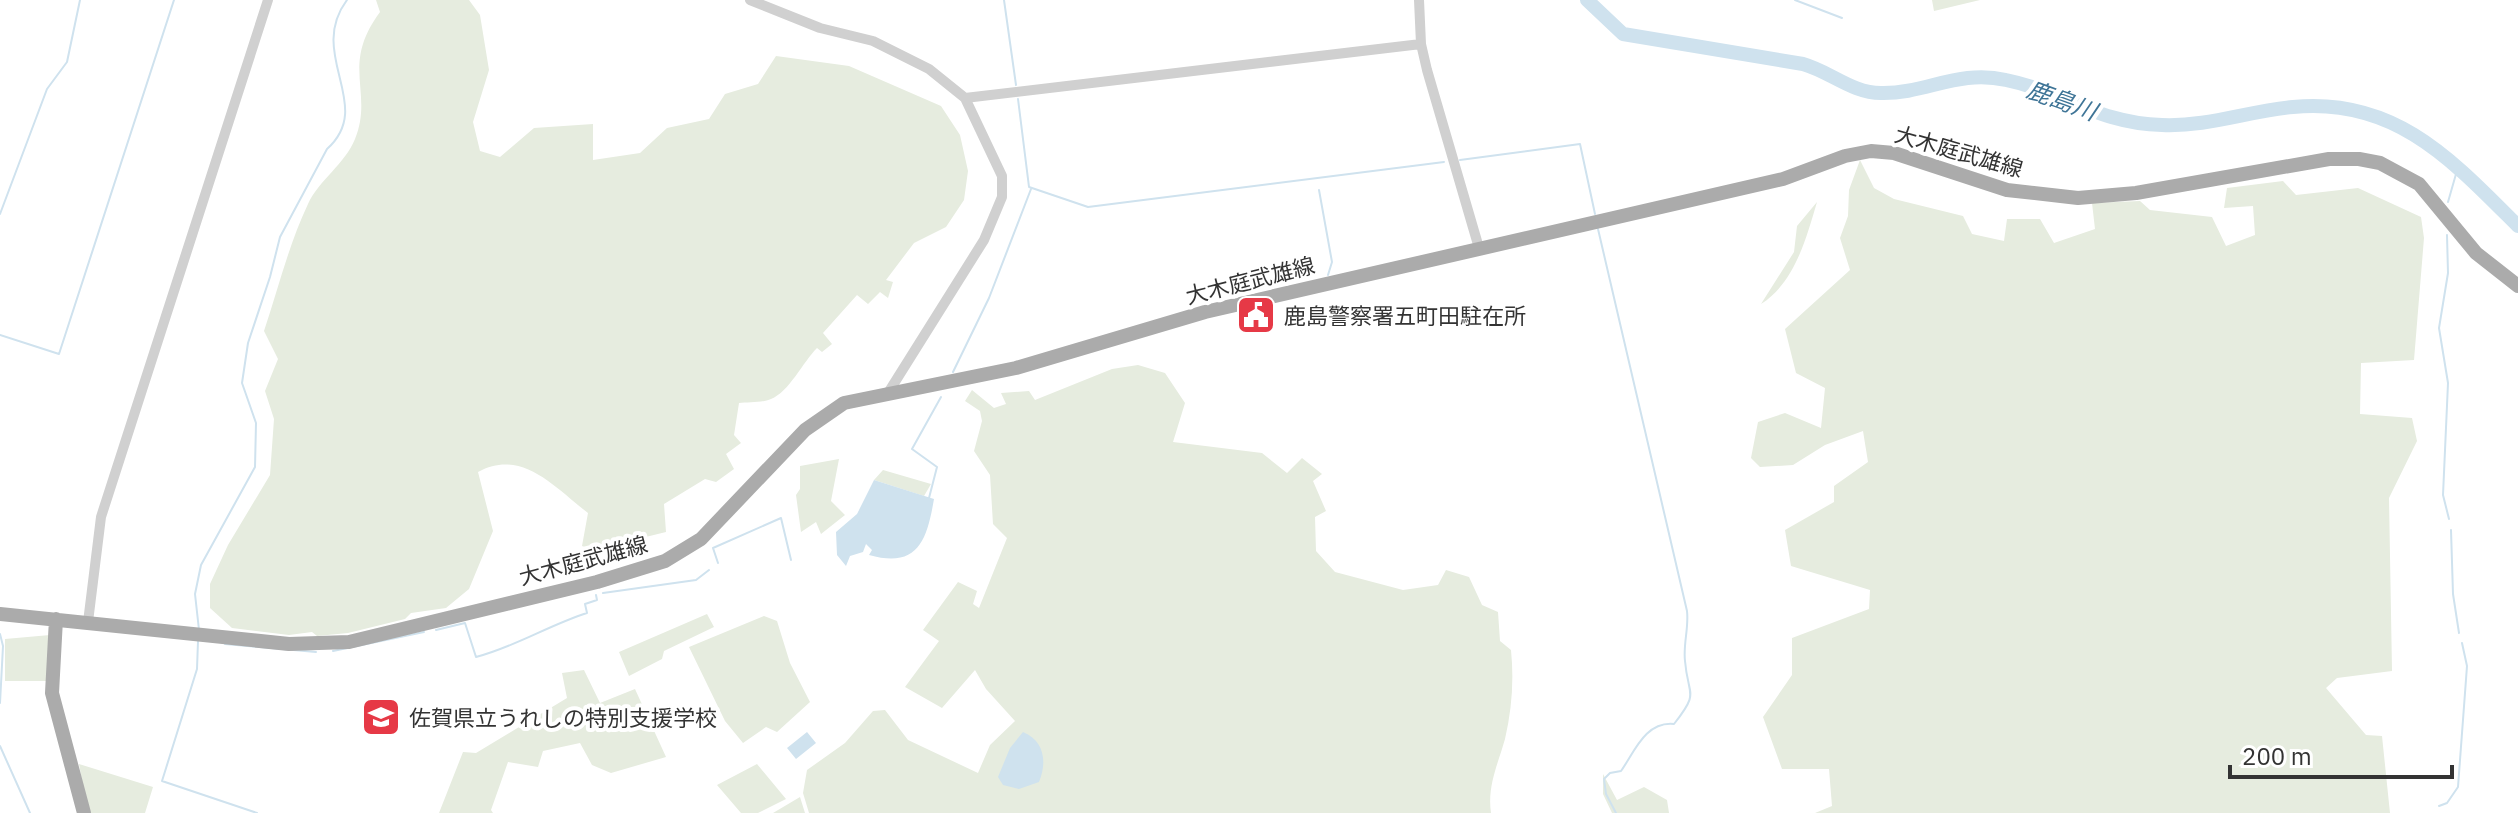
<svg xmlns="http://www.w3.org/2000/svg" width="2518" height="813" font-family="'IBM Plex Sans','Noto Sans JP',sans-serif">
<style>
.green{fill:#e6ecdf}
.water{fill:#cfe2ee}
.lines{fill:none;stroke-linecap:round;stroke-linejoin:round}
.stream{stroke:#cfe2ee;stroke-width:2}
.river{stroke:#cfe2ee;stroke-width:14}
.minor{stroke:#d0d0d0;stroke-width:10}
.major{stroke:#ababab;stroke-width:14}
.labels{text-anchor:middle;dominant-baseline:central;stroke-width:8;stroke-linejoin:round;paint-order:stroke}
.street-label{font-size:22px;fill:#333;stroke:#fff}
.poi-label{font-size:22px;fill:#333;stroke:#fff;text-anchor:start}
.water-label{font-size:24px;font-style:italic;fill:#3f7597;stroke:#fff}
</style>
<rect width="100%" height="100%" fill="#fff"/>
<path class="green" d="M376,0H469L480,15L489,70L473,122L480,151L500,157L534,128L593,124V160L640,153L667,128L709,119L725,94L758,84L776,56L849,66L941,106L960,135L968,171L964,200L946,227L914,243L886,280L893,282L888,298L880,292L868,304L857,295L823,333L832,344L822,352L817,348C803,362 789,392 771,399C762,403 748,402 739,403L734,435L741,443L726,454L734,469L716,482L705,479L664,504L666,532L613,545L605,556L582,546L588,513C554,487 522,448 478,472L493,531L469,589L446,608L411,613L405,619L348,633L317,636L312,632L289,635L232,628L210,608V584L228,545L270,475L274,419L265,391L278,359L264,331C278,289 289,244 308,204C319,180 345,164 355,139C374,92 340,66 380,12Z
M1932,0H1980L1934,11Z
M1860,160L1874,188L1894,199L1963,216L1972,234L2004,241L2007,219H2040L2054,243L2095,229L2092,203L2140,201L2150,210L2212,217L2226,246L2255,235L2253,206L2224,208L2227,188L2283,181L2296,195L2358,188L2421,217L2424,238L2414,360L2361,363L2360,414L2412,418L2417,441L2389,498L2392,671L2337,678L2326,688L2366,735L2382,736L2390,813H1815L1832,806L1829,769H1782L1763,717L1792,675V638L1869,609L1870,590L1791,566L1785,530L1834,502V486L1868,462L1863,431L1825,445L1793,465L1760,467L1751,458L1758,422L1785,413L1821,428L1825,388L1796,373L1785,329L1850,270L1840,238L1848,216L1849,190Z
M1817,202C1806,239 1795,282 1761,304L1794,252L1797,226Z
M1138,365L1165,373L1185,403L1173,442L1262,453L1287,473L1302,458L1322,474L1313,481L1326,511L1315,517L1316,551L1335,572L1403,590L1438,585L1446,570L1469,577L1482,605L1498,612L1500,641L1511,650C1514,680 1512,709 1505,739C1498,764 1487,786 1491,813H809L803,793L807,770L845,743L873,711L885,710L908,740L978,773L990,745L1015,721L986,689L975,670L942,708L905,687L939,641L923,630L958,582L977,591L973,604L979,608L1007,538L993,524L990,475L974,451L982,421L980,411L965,401L972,390L994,408L1006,404L1001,393L1029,391L1035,400L1112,369Z
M839,459L831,501L845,515L821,534L816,522L801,532L796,495L800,489V466Z
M883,470L931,484L924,496L874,480Z
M707,614L714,627L664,651L662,659L629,676L619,652Z
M764,616L777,621L790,663L810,702L777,732L766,727L743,743L725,721L689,647Z
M50,635L48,681H5V639Z
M584,670L600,703L635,689L666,757L611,773L592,765L580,743L543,751L538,767L508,762L491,810L493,813H439L463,752L476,753L567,698L562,673Z
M79,764L153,787L145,813H88Z
M757,764L786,799L758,813H741L717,785Z
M1603,774L1617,800L1644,787L1667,800L1669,813H1612L1603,794Z
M800,797L805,813H773Z"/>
<path class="water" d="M874,480L934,499C927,540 918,569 869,555L872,550L866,544L863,552L850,556L846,566L837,555L836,532L857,514Z
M807,732L816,743L796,759L787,748Z
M1023,732C1045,741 1047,763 1039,782L1019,789L1003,785L998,777L1010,748Z"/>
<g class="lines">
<path class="stream" d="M1004,0L1016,85
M1795,0L1842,18
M1018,99L1029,187L1088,207L1444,162
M1460,160L1580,144L1595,214
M1319,190L1332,262L1328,275
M2448,202L2458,167
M0,214L47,89L67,62L80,0
M1598,229L1687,611C1689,628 1683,644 1685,661C1688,697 1700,691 1674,724C1645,721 1634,753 1621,771L1610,773L1604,779L1606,794L1616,813
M2447,235L2448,273L2439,328L2448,383L2443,495L2449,519
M0,335L59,354L174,0
M953,372L989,298L1031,189
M929,498L937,467L912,449L941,397
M2451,530L2453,594L2459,633
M718,563L713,548L781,518L791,560
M603,593L696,580L709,570
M199,630L195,594L201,565L255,467L256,423L242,383L248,343L270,277L280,237L327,149C376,105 306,55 347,0
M436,630L465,623L476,657C515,647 549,625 587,613L585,604L597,600L596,595
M0,634L3,646L0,703
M198,641L197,669L162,781L257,813
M225,644L316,652
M333,651L424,632
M0,746L30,813
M2439,806L2447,803L2458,787L2467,666L2462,643"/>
<path class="river" d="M1587,0L1623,34L1803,64C1831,72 1852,93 1881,93C1926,94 1958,69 2006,80C2061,91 2099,124 2162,125C2207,127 2249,111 2293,107C2395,97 2452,160 2518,226"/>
<path class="minor" d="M750,0L820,28L873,41L929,69L965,98L1002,176V197L984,240L888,393
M1419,0L1421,44L1427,70L1479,248
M965,98L1421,44
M88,622L101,517L268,0"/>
<path class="major" d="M0,614L289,644L349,642L597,582L665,561L701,539L805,430L844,403L1016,368L1205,312L1783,179L1845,156L1871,151L1894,153L2007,190L2078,198L2136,193L2329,159H2359L2380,163L2419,184L2476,253L2518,286
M56,619L52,693L84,813"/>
</g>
<defs>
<symbol id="civic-square" viewBox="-11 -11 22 22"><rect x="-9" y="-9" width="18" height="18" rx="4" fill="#e63946" stroke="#fff"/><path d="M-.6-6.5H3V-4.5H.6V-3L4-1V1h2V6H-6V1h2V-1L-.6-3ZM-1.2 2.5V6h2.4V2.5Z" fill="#fff"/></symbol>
<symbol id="school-square" viewBox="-11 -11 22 22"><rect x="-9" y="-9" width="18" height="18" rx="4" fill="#e63946" stroke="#fff"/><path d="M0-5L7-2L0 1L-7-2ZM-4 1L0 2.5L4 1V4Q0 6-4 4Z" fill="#fff"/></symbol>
</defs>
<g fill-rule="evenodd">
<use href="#civic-square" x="1234" y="293" width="44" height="44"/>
<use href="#school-square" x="359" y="695" width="44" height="44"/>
</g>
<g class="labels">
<g class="street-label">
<text transform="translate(1959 151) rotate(16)">大木庭武雄線</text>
<text transform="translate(1250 280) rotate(-14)">大木庭武雄線</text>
<text transform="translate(583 560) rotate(-15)">大木庭武雄線</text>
</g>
<g class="poi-label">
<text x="1284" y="315">鹿島警察署五町田駐在所</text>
<text x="409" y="717">佐賀県立うれしの特別支援学校</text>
</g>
<g class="water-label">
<text transform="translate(2062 100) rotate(20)">鹿島川</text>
</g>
</g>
<path d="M2230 765v12h222v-12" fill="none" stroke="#333333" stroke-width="4"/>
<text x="2242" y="765" font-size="24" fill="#333333" stroke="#ffffff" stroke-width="6" paint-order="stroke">200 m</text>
</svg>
